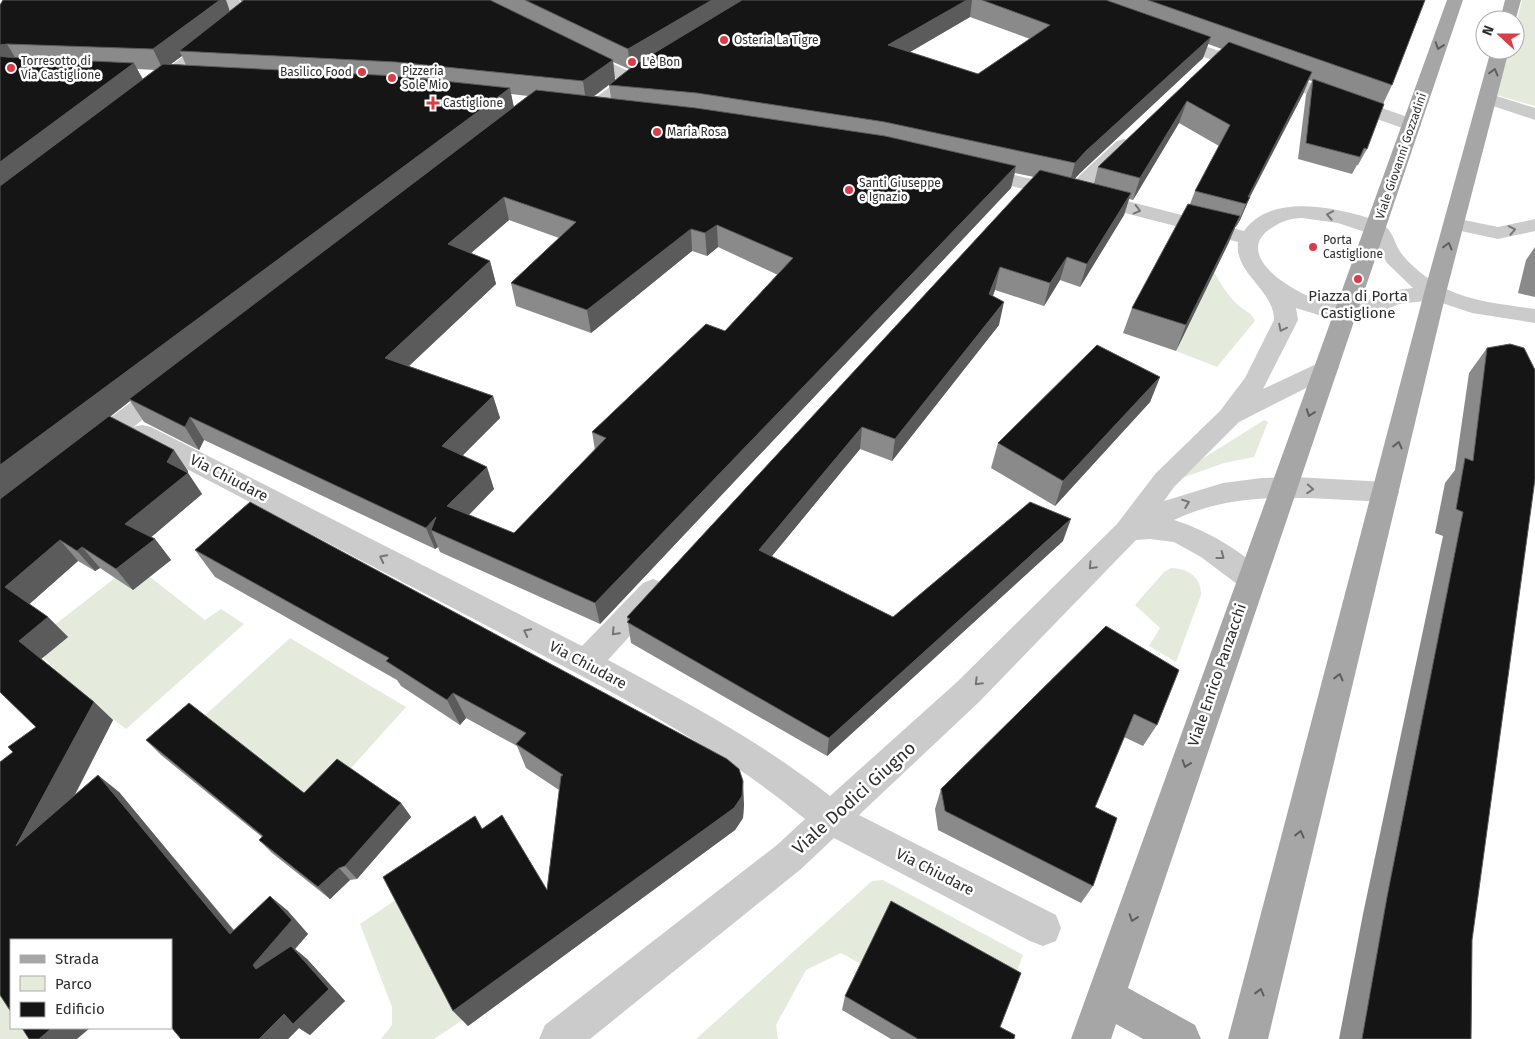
<svg xmlns="http://www.w3.org/2000/svg" width="1535" height="1039" font-family="'Fira Sans',sans-serif">
<style>
.green{fill:#e4ebdd}
.lines{fill:none;stroke-linecap:round;stroke-linejoin:round}
.minor{fill:#cbcbcb;fill-rule:evenodd}
.major{fill:#a6a6a6;fill-rule:evenodd}
.wall{fill:#8a8a8a;fill-rule:evenodd}
.shaded-wall{fill:#5b5b5b}
.building{fill:#151515;stroke:#5b5b5b;fill-rule:evenodd}
.oneway{stroke:#5e5e5e}
.oneway2{stroke:#757575}
.poi-dot{fill:#d83d48;stroke:#fff;stroke-width:2}
.labels{text-anchor:middle;dominant-baseline:central;stroke-width:5;stroke-linejoin:round;paint-order:stroke}
.far-poi-label{font-size:12px;fill:#2e2e2e;stroke:#fff;text-anchor:start}
.far-street-label{font-size:12px;fill:#2e2e2e;stroke:#fff}
.poi-label{font-size:15px;fill:#2e2e2e;stroke:#fff}
.street-label{font-size:15px;fill:#2e2e2e;stroke:#fff}
.near-street-label{font-size:18px;fill:#2e2e2e;stroke:#fff}
</style>
<rect width="100%" height="100%" fill="#fff"/>
<path class="green" d="M1522,0H1535V106L1496,95L1509,50H1515V27Z
M1214,272C1221,284 1227,295 1238,305C1244,311 1252,312 1255,321L1217,367L1176,351Z
M1264,420L1268,422L1254,457L1224,463L1179,479L1175,476Z
M1171,568C1187,568 1202,577 1201,595L1176,662L1149,646L1160,628L1135,605L1164,572Z
M150,577L205,620L221,609L244,624L126,729L75,690L43,657L68,637L53,626L115,578Z
M290,638L406,707L316,807L202,718Z
M883,880L1023,955L1011,987L863,965L841,953L806,970L776,1025L778,1039H696L872,881Z
M400,897L464,1019L434,1039H381L392,1025V1007L360,924Z
M0,966L11,983V1028H41L49,1039H0Z"/>
<g class="lines">
<path class="minor" d="M223,0H239L252,18L250,21L159,92L153,93L147,92L144,88L147,84L235,17Z
M1171,34L1419,121L1421,125L1419,129L1412,131L1405,129L1165,43L1163,39L1165,35Z
M581,49L637,75L640,79L597,115L590,117L583,115L581,111L583,107L619,80L575,58L572,54L575,50Z
M1487,93L1535,108V120L1481,102L1478,98L1481,94Z
M1124,139L1131,141L1134,145L1088,191L1244,231C1267,198 1317,205 1351,213C1362,216 1377,219 1386,227C1394,234 1395,245 1401,253C1411,266 1426,278 1439,285C1468,302 1503,304 1535,309V323L1472,313L1433,300L1399,304L1374,315L1354,319L1325,317L1296,308L1298,320L1263,389L1327,359L1336,361L1339,367L1336,373L1239,422L1174,487L1164,501L1223,483L1262,478L1295,477L1386,482L1396,485L1399,492L1396,499L1386,502C1314,499 1241,488 1174,520C1201,528 1252,554 1265,579L1261,587L1251,591L1241,587L1201,557L1174,542L1150,539L1136,540L979,702L859,815L1056,915L1061,928L1056,941L1043,946L1030,941L834,838L801,869L590,1039H539L545,1025L777,845L805,819C711,741 599,685 491,628C371,566 252,503 133,441L129,434L133,427L142,425L151,427L582,646L643,583L653,579L663,583L668,591L663,599L608,660C686,702 760,741 830,796L957,682L1117,524L1156,473L1220,411L1245,378L1274,320C1274,289 1234,274 1238,242L1074,200L970,177L967,173L970,169L977,167L1070,187L1081,174L1117,141ZM1302,218L1338,223L1365,232L1373,237L1387,263L1413,288C1402,289 1392,291 1382,294C1374,297 1366,302 1357,304C1348,306 1336,304 1327,302C1299,297 1227,255 1273,227C1282,221 1292,218 1302,218Z
M1454,218L1498,227L1535,219V231L1498,239L1447,228L1444,224L1447,220Z
M167,379L176,382L179,388L176,394L101,452L92,454L83,452L79,445L83,438L158,382Z"/>
<path class="major" d="M1447,0H1463L1128,988L1195,1025L1201,1039H1143L1116,1024L1111,1039H1071Z
M1505,0H1521L1515,22V20H1500Z
M1491,50H1509L1446,293L1268,1039H1228L1424,293Z"/>
</g>
<path class="wall" d="M240,0H1425L1392,85L1383,104L1367,149L1358,165H1357L1352,174L1298,159L1306,95L1312,81L1309,80L1303,94L1250,197L1240,220L1236,227H1235L1229,242L1176,351L1123,333L1132,308L1190,204L1195,191L1219,146L1179,123L1133,200L1129,199L1124,215L1080,287L1060,280L1044,306L995,290L993,296L999,325L892,461L860,449L771,557L893,617L1063,541L827,756L631,643L627,617L1034,177L1015,173L1011,188L600,624L440,552L438,547L435,549L204,440L199,450L144,422L130,401L110,417L188,471V473L202,494L151,537L155,539L171,560L133,590L100,568L95,571L78,561L29,604L48,617L68,637L41,659L94,702L113,720L75,795L119,792L234,930L287,910L308,934L295,949L307,959L345,1001L310,1035L299,1028L288,1039H181L13,752L36,727L0,692V5L230,11L242,2ZM970,17L1030,39L978,74L910,52ZM1208,44L1222,49L1098,167L1094,184L1074,179L1080,173L1203,58ZM182,56L186,65L171,64ZM613,62L629,69L615,80ZM137,69L155,70L143,79ZM609,85L611,98L594,96L596,95ZM511,94L528,96L514,107ZM509,220L559,238L511,283L516,306L591,333L692,251L707,256L718,247L778,275L725,331L592,432L595,450L514,533L469,515L494,489L463,455L500,418L493,396L409,366L496,284L490,261L471,253Z
M1535,247V297L1518,293L1526,260Z
M1487,348L1472,940L1471,1039H1339L1363,914L1443,536L1435,533L1445,483L1455,470L1469,373Z
M1160,377L1150,402L1055,506L991,468L998,443Z
M195,550L744,804L743,818L735,830L468,1026L482,829L547,890L559,790L526,768L517,746L466,718L460,725L401,686L397,680L215,577Z
M1106,626L1157,725L1143,746L1124,737L1095,807L1093,886L1081,903L938,830L935,809L941,789Z
M146,740L304,793L401,803L411,817L357,879L350,880L330,899L272,853L259,840L262,837L161,755Z
M845,996L1000,1027L1014,1039H891L842,1010Z"/>
<path class="shaded-wall" d="M220,0H226L232,17L179,51L182,56L163,70L153,49Z
M712,0H746L630,70L628,49Z
M967,0H972L970,17L886,66L888,45Z
M1211,37L1203,58L1080,173L1069,185L1075,163L1086,151Z
M7,44L19,64L0,58V45Z
M613,60L615,80L586,102L583,81Z
M134,63L145,84L0,195V162Z
M1312,72L1303,94L1246,204L1248,197Z
M510,88L514,109L129,399L130,401L0,501V465Z
M1187,101L1179,123L1133,200L1140,178Z
M1016,166L1011,188L600,624L595,603Z
M1131,193L1124,215L1080,287L1087,264Z
M504,197L509,220L455,267L448,244Z
M1250,197L1240,220L1236,227L1246,204Z
M1240,216L1229,242L1176,351L1186,325Z
M717,225L718,247L707,256L705,233Z
M691,229L692,251L591,333L587,310Z
M1067,257L1060,280L1044,306L1050,283Z
M490,261L496,284L394,380L385,358Z
M1000,267L995,290L984,317L989,294Z
M1004,302L999,325L892,461L895,439Z
M1160,377L1150,402L1055,506L1063,481Z
M493,396L500,418L450,468L442,446Z
M190,417L204,440L199,450L185,427Z
M862,427L860,449L759,572V550Z
M174,450L188,471L187,474L188,473L202,494L142,545L125,524L167,462Z
M487,467L494,489L456,528L447,506Z
M436,517L431,530L438,547L435,549L426,528Z
M1071,519L1063,541L827,756L829,738Z
M155,539L171,560L133,590L116,569Z
M60,540L78,561L25,608L5,587Z
M82,547L100,568L95,571L77,551Z
M48,617L68,637L40,660L19,641Z
M453,693L466,718L460,725L447,700Z
M94,702L113,720L40,862L16,846Z
M98,775L119,792L248,948L230,934Z
M743,781L744,804L743,818L735,830L468,1026L453,1011Z
M401,803L411,817L357,879L345,866Z
M339,868L350,880L330,899L318,887Z
M270,896L287,910L308,934L295,949L307,959L345,1001L310,1035L299,1028L288,1039H259L256,969L253,965Z
M52,1028H90L77,1039H39Z"/>
<path class="building" d="M3,0H220L153,49L7,44L0,45V5Z
M244,0H490L613,60L583,81L396,62L179,51Z
M525,0H712L628,49Z
M742,0H967L888,45L978,74L1050,25L982,0H1106L1211,37L1086,151L1075,163L885,122L697,93L609,85L636,64Z
M1148,0H1425L1392,85Z
M1229,42L1312,72L1248,197H1250L1246,204L1195,191L1230,125L1187,101L1140,178L1098,167Z
M0,56L6,57L134,63L0,162Z
M163,64L396,76L510,88L0,465V186Z
M1313,79L1384,104L1367,149L1364,148L1360,157L1306,143Z
M536,90L696,108L885,136L1016,166L595,603L431,530L436,517L426,528L190,417L185,427L129,399ZM504,197L576,222L511,283L587,310L691,229L705,233L717,225L793,258L725,331L706,324L592,432L606,438L514,533L447,506L487,467L442,446L493,396L385,358L490,261L448,244Z
M1040,170L1131,193L1087,264L1067,257L1050,283L1000,267L989,294L1004,302L895,439L862,427L759,550L893,617L1030,502L1071,519L829,738L627,622L630,619L627,617Z
M1188,204L1240,216L1186,325L1132,308Z
M1510,344L1524,348L1535,370V479L1472,940L1471,1039H1362L1387,897L1463,512L1456,509L1465,458L1473,461L1487,348Z
M1097,345L1160,377L1063,481L998,443Z
M109,416L174,450L167,462L188,473L125,524L155,539L116,569L82,547L77,551L60,540L5,587L48,617L19,641L94,702L16,846L98,775L230,934L270,896L292,920L253,965L256,969L291,946L329,989L293,1024L284,1014L259,1039H181L171,1027V940H11V1012L0,995V762L13,752L8,747L36,727L0,692V499Z
M250,502L727,759L739,769L743,781L742,796L734,808L453,1011L383,877L475,816L482,829L502,815L547,890L561,776L563,775L516,744L526,733L453,693L447,700L386,661L389,658L195,550Z
M1106,626L1179,670L1157,725L1134,714L1095,807L1117,818L1093,886L945,811L941,789Z
M189,703L304,793L337,759L401,803L345,866L339,868L318,887L259,840L263,836L146,740Z
M891,901L1021,973L1000,1027L1015,1035L1014,1039H918L845,996Z
M22,1028H52L39,1039H29Z"/>
<defs><path id="oneway-chevron" d="M-2-3.5L2.5 0L-2 3.5" fill="none" stroke-width="1.6" stroke-linecap="round" stroke-linejoin="round" transform="scale(1.25)"/></defs>
<g class="oneway">
<use href="#oneway-chevron" transform="translate(1439 46) rotate(109)"/>
<use href="#oneway-chevron" transform="translate(1494 72) rotate(-75)"/>
<use href="#oneway-chevron" transform="translate(1448 246) rotate(-75)"/>
<use href="#oneway-chevron" transform="translate(1310 413) rotate(110)"/>
<use href="#oneway-chevron" transform="translate(1398 445) rotate(-76)"/>
<use href="#oneway-chevron" transform="translate(1339 677) rotate(-76)"/>
<use href="#oneway-chevron" transform="translate(1186 764) rotate(109)"/>
<use href="#oneway-chevron" transform="translate(1300 834) rotate(-76)"/>
<use href="#oneway-chevron" transform="translate(1133 918) rotate(109)"/>
<use href="#oneway-chevron" transform="translate(1260 992) rotate(-76)"/>
</g>
<g class="oneway2">
<use href="#oneway-chevron" transform="translate(1137 210) rotate(14)"/>
<use href="#oneway-chevron" transform="translate(1330 215) rotate(-169)"/>
<use href="#oneway-chevron" transform="translate(1512 230) rotate(-11)"/>
<use href="#oneway-chevron" transform="translate(1282 328) rotate(116)"/>
<use href="#oneway-chevron" transform="translate(1310 489) rotate(4)"/>
<use href="#oneway-chevron" transform="translate(1186 503) rotate(-21)"/>
<use href="#oneway-chevron" transform="translate(1221 556) rotate(37)"/>
<use href="#oneway-chevron" transform="translate(383 558) rotate(-153)"/>
<use href="#oneway-chevron" transform="translate(1092 566) rotate(134)"/>
<use href="#oneway-chevron" transform="translate(527 632) rotate(-153)"/>
<use href="#oneway-chevron" transform="translate(615 632) rotate(133)"/>
<use href="#oneway-chevron" transform="translate(978 682) rotate(135)"/>
</g>
<g class="poi-dot">
<circle cx="724" cy="40" r="5"/>
<circle cx="632" cy="62" r="5"/>
<circle cx="11" cy="68" r="5"/>
<circle cx="362" cy="72" r="5"/>
<circle cx="392" cy="78" r="5"/>
<path d="M430.5 95.5h5v5h5v5h-5v5h-5v-5h-5v-5h5z"/>
<circle cx="657" cy="132" r="5"/>
<circle cx="849" cy="190" r="5"/>
<circle cx="1313" cy="247" r="5"/>
<circle cx="1358" cy="279" r="5"/>
</g>
<g class="labels">
<g class="far-poi-label">
<text x="734" y="40">Osteria La Tigre</text>
<text x="21" y="61">Torresotto di<tspan x="21" dy="14">Via Castiglione</tspan></text>
<text x="642" y="62">L'è Bon</text>
<text x="402" y="71">Pizzeria<tspan x="402" dy="14">Sole Mio</tspan></text>
<text x="352" y="72" text-anchor="end">Basilico Food</text>
<text x="443" y="103">Castiglione</text>
<text x="667" y="132">Maria Rosa</text>
<text x="859" y="183">Santi Giuseppe<tspan x="859" dy="14">e Ignazio</tspan></text>
<text x="1323" y="240">Porta<tspan x="1323" dy="14">Castiglione</tspan></text>
</g>
<g class="far-street-label">
<text transform="translate(1401 156) rotate(-71)">Viale Giovanni Gozzadini</text>
</g>
<g class="poi-label">
<text x="1358" y="296">Piazza di Porta<tspan x="1358" dy="17">Castiglione</tspan></text>
</g>
<g class="street-label">
<text transform="translate(229 478) rotate(27)">Via Chiudare</text>
<text transform="translate(588 665) rotate(28)">Via Chiudare</text>
<text transform="translate(1217 675) rotate(-71)">Viale Enrico Panzacchi</text>
<text transform="translate(935 872) rotate(27)">Via Chiudare</text>
</g>
<g class="near-street-label">
<text transform="translate(854 798) rotate(-42)">Viale Dodici Giugno</text>
</g>
</g>
<rect x="10" y="939" width="162" height="90" fill="#ffffff" stroke="#ababab"/>
<rect x="20" y="955" width="25" height="8" fill="#a6a6a6" stroke="#ababab"/>
<text x="55" y="964" font-size="15" fill="#2e2e2e">Strada</text>
<rect x="20" y="976" width="25" height="15" fill="#e4ebdd" stroke="#ababab"/>
<text x="55" y="989" font-size="15" fill="#2e2e2e">Parco</text>
<rect x="20" y="1002" width="25" height="15" fill="#151515" stroke="#ababab"/>
<text x="55" y="1014" font-size="15" fill="#2e2e2e">Edificio</text>
<g transform="translate(1500 35) rotate(291)"><circle r="24" fill="#ffffff" stroke="#ababab"/>
<path d="M0-4L9 19L0 12L-9 19Z" fill="#d83d48"/>
<text y="-8" font-size="14" font-weight="bold" text-anchor="middle" fill="#2e2e2e">N</text>
</g>
</svg>
